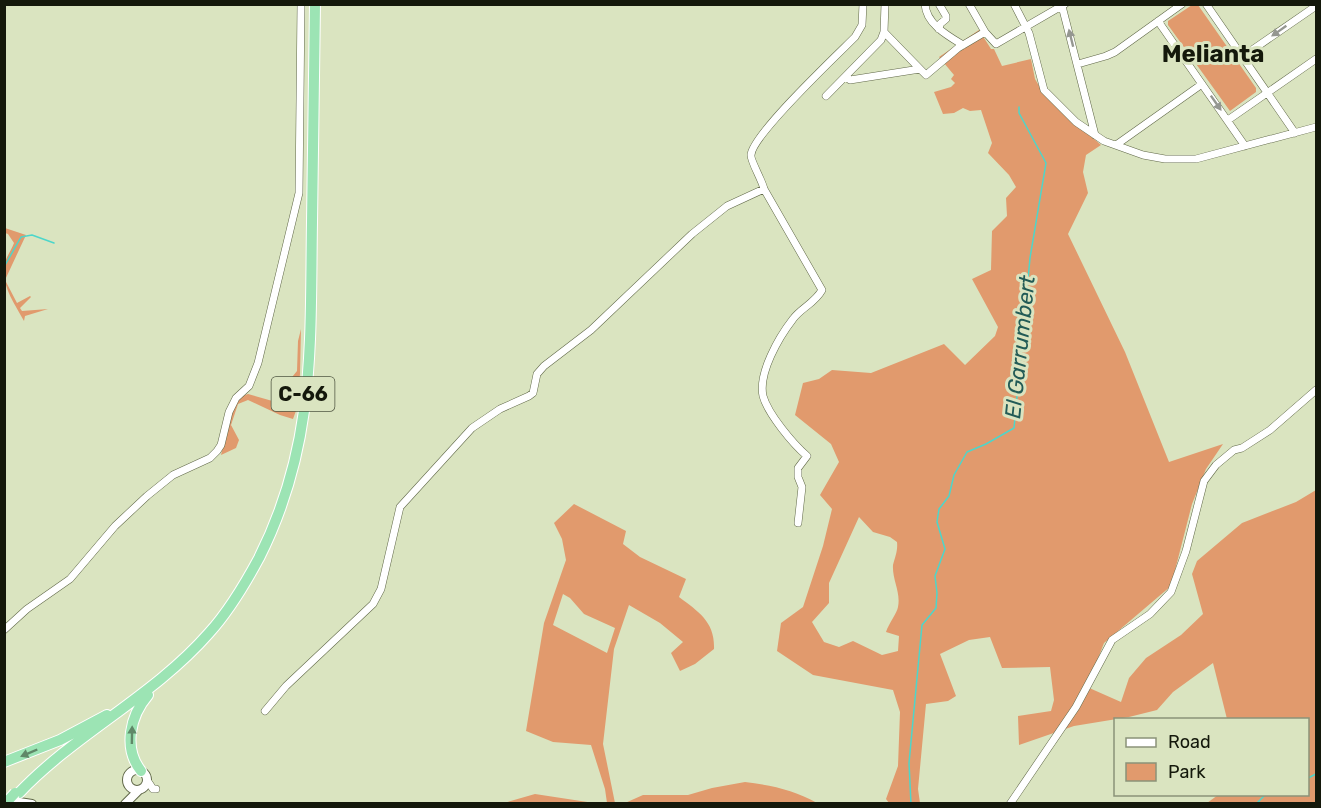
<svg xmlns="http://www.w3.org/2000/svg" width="1321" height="808" font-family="Rubik,sans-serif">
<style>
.green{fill:#e19a6d;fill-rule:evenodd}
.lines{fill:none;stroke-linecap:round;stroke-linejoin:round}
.stream{stroke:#4dd6ca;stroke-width:1.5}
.minor-casing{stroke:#606848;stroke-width:8}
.tertiary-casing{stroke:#606848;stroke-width:10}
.trunk-casing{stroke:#fff;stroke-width:12}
.minor{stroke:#fff;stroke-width:7}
.tertiary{stroke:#fff;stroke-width:8}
.trunk{stroke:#9ce4b4;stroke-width:10}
.trunk-bridge-casing{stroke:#fff;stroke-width:12;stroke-linecap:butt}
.trunk-bridge{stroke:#9ce4b4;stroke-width:10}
.oneway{fill:#959791}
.oneway2{fill:#5f8868}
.labels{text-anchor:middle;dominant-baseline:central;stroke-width:6;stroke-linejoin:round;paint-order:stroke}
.shield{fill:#dae4c0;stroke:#4f5541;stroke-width:1.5}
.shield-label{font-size:20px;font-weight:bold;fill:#14180b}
.water-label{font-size:22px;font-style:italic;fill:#225b56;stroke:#dae4c0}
.quarter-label{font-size:24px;font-weight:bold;fill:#14180b;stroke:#dae4c0}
</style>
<rect width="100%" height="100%" fill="#dae4c0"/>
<path class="green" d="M1192,5H1198L1256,88V92L1230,111L1168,25V21Z
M979,30L991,49H994L1002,66L1031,59L1035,79L1045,96L1101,145L1086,155L1083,172L1088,193L1068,234L1125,352L1169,462L1223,444L1206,469L1192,504L1171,586L1104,643L1087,687L1121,702L1129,678L1146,658L1181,635L1203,614L1192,574L1197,561L1242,523L1296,502L1316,490V803H1207L1218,795L1308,794V720L1227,719L1213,663L1173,692L1157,710L1129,717L1074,726L1019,745L1018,716L1051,711L1054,700L1050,667L1002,668L990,637L969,640L940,654L956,696L948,701L926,704L918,789L920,803H889L886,799L898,766L900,712L893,690L813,675L777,651L781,623L803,607L823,546L832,509L820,495L839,462L831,444L795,415L803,383L819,379L832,370L871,373L944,344L965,365L995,336L998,327L972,279L991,270L992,231L1007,216L1006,198L1016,187L1009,175L988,153L992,143L981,110L970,111L963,108L954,113L943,114L934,92L951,87L955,83L951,79L954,75L939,57ZM859,517L873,532L890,537L897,542C898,551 895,557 893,565C892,580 901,592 898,607C897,613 889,623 886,632L899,636L898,651L882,655L853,641L839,647L824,642L812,622L829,603V583Z
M5,228L26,235L5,280L17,303L30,296L31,297L20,308L22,311L48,309L25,316L24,321C14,303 2,287 4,266C5,259 11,251 14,243L8,234L5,233Z
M301,329L300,374L297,401L275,398L297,371L298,341Z
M248,394L297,408L293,419L280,415L248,400L238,404L231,425L239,440L236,448L221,455L232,409L240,397Z
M574,504L626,531L623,544L640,557L686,579L679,597C699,612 715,622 714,649L695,664L680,671L671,653L683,642L660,623L629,605L614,649L603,744L615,803H607L605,789L591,745L553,742L526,731L544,623L566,560L562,539L554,523ZM563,594L570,598L584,614L615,628L607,653L553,625Z
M745,782C770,785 795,790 817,803H625L643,795H688L712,788Z
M535,794L594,803H504Z"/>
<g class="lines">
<path class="stream" d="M4,267L21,237L32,235L54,243
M1308,778L1316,774
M911,804L909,763L922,625L936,608L937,593L935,576L945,549L937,522L939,509L949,496L954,475L967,452L986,444L1014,428L1030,258L1046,163L1019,113V107
M1256,804L1266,794"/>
<defs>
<path id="minor" d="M925,4C926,24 948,36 963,45
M939,4L946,16V19L940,24L939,29
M969,4L985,32L996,44L1065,4
M1014,4L1029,33L1044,90L1076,122L1104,141L1143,155L1165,159H1196L1316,127
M1206,4L1295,133
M1062,6L1095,135
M1158,21L1245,146
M884,32L920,69
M1242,57L1316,6
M1078,64L1106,56L1115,52L1182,4
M846,77L850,80L920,69L926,75L958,48L985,32
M826,96L881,40L884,32L885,4
M1228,120L1316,59
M1116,145L1202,84
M798,523L802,487L798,477V468L807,456C793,444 768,414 763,396C758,373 779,337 793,319C801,308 815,303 822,290L764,189C762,180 750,160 751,155C752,135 837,55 855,37L862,25L863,4
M4,630L27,609L70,579L115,526L147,496L173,475L210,458L217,451L221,445L229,412L236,398L249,386L258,363L299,193L301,4
M265,711L286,686L373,604L381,589L400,507L472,428L500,409L529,396L533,393L537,374L544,366L591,330L692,234L727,206L764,189
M147,780L153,789H156
M1010,804L1076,707L1112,640L1150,614L1171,592L1186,551L1204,481L1216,465L1234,450L1242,448L1270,430L1316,390"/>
<path id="tertiary" d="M1316,4V5
M127 780a10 10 0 1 1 20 0a10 10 0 1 1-20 0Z
M6,800L32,804
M125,804L139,790"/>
<path id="trunk" d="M4,762L60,740L107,715
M141,771C123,748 130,716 148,695
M19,793C76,733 154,696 209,633C229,611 245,584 259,558C316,445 310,344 312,222C313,149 314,77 315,4"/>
</defs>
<use href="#minor" class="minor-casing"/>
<use href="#tertiary" class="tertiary-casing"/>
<use href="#trunk" class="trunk-casing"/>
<use href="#minor" class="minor"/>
<use href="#tertiary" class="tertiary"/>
<use href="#trunk" class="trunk"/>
<defs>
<path id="trunk-bridge" d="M5,804L15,793"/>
</defs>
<use href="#trunk-bridge" class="trunk-bridge-casing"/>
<use href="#trunk-bridge" class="trunk-bridge"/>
</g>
<defs><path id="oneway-solid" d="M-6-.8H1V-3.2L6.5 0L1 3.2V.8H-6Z" transform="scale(1.5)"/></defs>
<g class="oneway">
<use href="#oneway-solid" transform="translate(1279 31) rotate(145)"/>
<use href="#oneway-solid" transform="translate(1071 38) rotate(-104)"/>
<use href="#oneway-solid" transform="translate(1216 103) rotate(55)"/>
</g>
<g class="oneway2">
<use href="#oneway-solid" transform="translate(132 735) rotate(-89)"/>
<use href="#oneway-solid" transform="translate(29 753) rotate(157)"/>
</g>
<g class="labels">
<rect class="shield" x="271.5" y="377" width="63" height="34" rx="4.5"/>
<g class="shield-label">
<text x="303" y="394">C-66</text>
</g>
<g class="water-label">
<text transform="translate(1020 347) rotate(-84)">El Garrumbert</text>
</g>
<g class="quarter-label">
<text x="1213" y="54">Melianta</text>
</g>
</g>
<rect width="1321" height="808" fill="none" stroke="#14180b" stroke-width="12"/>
<rect x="1114" y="718" width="195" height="78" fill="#dae4c0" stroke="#8b9278" stroke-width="1.5"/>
<rect x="1126" y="738" width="30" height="9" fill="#ffffff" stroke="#8b9278" stroke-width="1.5"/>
<text x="1168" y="748" font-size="18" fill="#14180b">Road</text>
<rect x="1126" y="763" width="30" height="18" fill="#e19a6d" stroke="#8b9278" stroke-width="1.5"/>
<text x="1168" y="778" font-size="18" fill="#14180b">Park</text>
</svg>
